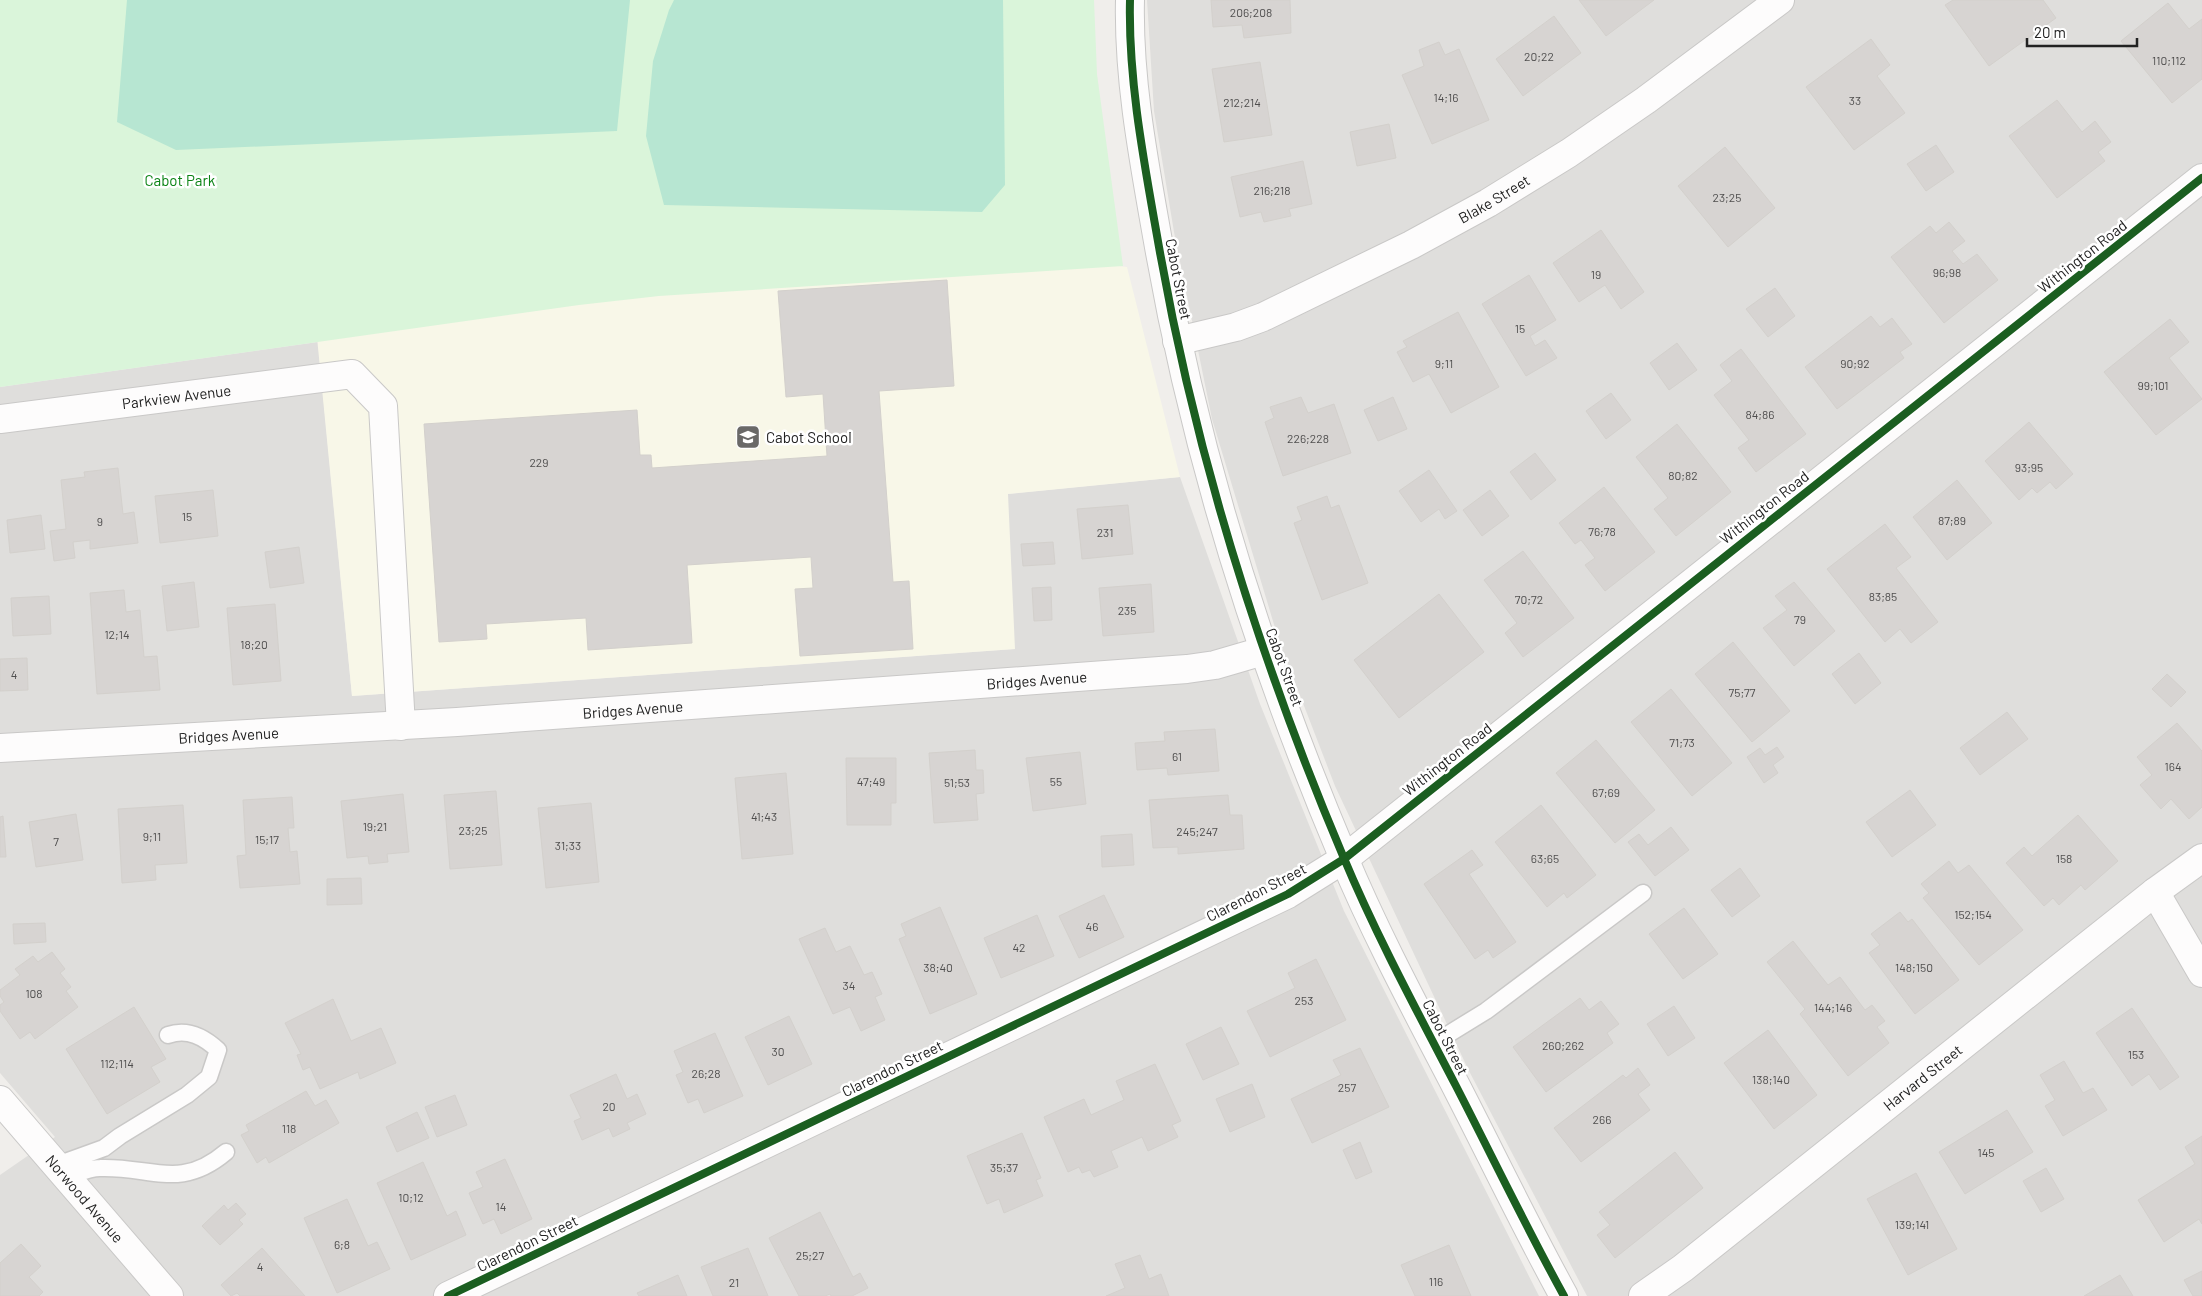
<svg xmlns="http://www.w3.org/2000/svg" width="2202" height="1296" font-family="Barlow,sans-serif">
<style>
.residential{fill:#dfdedc}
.education{fill:#f8f7e8}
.park{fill:#daf5da}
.pitch{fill:#b7e6d2}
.building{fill:#d7d4d2;stroke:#d3d0cc}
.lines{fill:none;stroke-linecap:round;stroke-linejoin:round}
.service-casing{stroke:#c9c8c7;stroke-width:19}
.minor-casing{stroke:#c9c8c7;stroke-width:30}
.tertiary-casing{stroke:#c9c8c7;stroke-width:30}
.service{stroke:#fdfcfc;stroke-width:16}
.minor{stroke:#fdfcfc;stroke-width:28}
.tertiary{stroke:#fdfcfc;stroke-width:28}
.cycleway-casing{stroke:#fff;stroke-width:11}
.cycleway{stroke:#1b5e20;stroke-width:8}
.labels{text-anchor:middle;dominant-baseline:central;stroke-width:5;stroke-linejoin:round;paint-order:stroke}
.number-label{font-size:12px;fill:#4f4e4e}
.park-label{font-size:15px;fill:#0c8416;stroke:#fff}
.street-label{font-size:15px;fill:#222;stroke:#fff}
.poi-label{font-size:15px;fill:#222;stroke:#fff;text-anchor:start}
</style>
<rect width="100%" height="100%" fill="#f0eeeb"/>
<path class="residential" d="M1147,0H2202V1296H1587L1469,1071L1335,786L1279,641L1212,419L1174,232L1154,111Z
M318,342L352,696L1014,649L1007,494L1180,477L1260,704L1344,911L1539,1296H0V1175L55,1137L0,1073V387Z"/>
<path class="education" d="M955,246L1127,267L1180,477L1008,494L1015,649L352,696L316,327Z"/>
<path class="park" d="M0,0H1094L1097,74L1123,266L659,296L579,305L0,387Z"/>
<path class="pitch" d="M127,0H630L617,131L176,150L117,122Z
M674,0H1003L1005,185L982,212L664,205L646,136L653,61L669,10Z"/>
<path class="building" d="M1211,0H1290L1291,33L1244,38L1242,25L1213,27Z
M1579,0H1654L1606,36Z
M1953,0H2043L2056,18L1989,66L1945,5Z
M2168,3L2189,29L2202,19V79L2172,103L2121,41Z
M1554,16L1581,53L1523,96L1496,59Z
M1871,39L1890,65L1877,76L1905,113L1854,150L1806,87Z
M1439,42L1445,55L1459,49L1489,120L1432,144L1402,75L1424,66L1419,50Z
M1260,62L1272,135L1224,142L1212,69Z
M2057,100L2082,132L2095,121L2111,142L2098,152L2105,161L2057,198L2009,136Z
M1389,124L1396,158L1357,166L1350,132Z
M1936,145L1954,172L1926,191L1907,164Z
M1725,147L1775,208L1728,247L1678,186Z
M1303,161L1312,204L1289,209L1291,216L1264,222L1261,212L1240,217L1231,177Z
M1949,222L1965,241L1952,251L1963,264L1977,254L1998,280L1944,323L1891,257L1930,226L1936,233Z
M1601,230L1644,292L1621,309L1605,285L1579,302L1553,263Z
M1529,275L1556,320L1530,336L1535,346L1545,340L1557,358L1526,376L1482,304Z
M947,280L954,386L879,391L893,582L909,581L913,649L800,656L795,589L813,588L811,557L687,565L692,643L588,650L586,618L486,624L487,639L439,642L424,424L637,410L640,455H651L652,468L827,456L823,394L786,397L778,291Z
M1775,288L1795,316L1768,337L1746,309Z
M1458,312L1499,387L1451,413L1429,374L1413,382L1397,352L1407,347L1403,341Z
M1871,316L1880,327L1892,318L1912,344L1900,352L1904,358L1837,409L1805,367Z
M2170,319L2189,342L2169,358L2202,399L2156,435L2104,372Z
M1677,343L1697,370L1669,390L1650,363Z
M1741,349L1806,434L1756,472L1738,448L1749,440L1714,395L1732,381L1720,365Z
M1611,393L1631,420L1606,439L1586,411Z
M1301,397L1308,413L1334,404L1351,453L1283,476L1265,422L1274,418L1270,407Z
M1393,397L1407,429L1378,441L1364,410Z
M2029,422L2073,474L2056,489L2050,482L2037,493L2032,488L2019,500L1985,461Z
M1677,424L1731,492L1676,536L1654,509L1668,498L1636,457Z
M1535,453L1556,480L1531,500L1510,472Z
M118,468L123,514L134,512L138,543L90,549V540L73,542L75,558L54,561L50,531L66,529L61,480L85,477L84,472Z
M1429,470L1457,511L1445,519L1439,509L1421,522L1399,491Z
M1957,480L1992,523L1947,560L1913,517Z
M1604,487L1655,552L1605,591L1585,565L1595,558L1581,540L1575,544L1559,523Z
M213,490L218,536L160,543L155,496Z
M1490,490L1509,516L1482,536L1463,510Z
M1327,496L1331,508L1339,505L1368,583L1322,600L1294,523L1302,520L1297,507Z
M1128,505L1133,554L1082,559L1077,509Z
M41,515L45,549L10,553L7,520Z
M1885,524L1911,557L1896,568L1938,622L1911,643L1900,629L1885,642L1827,569Z
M1053,542L1055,564L1023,566L1021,544Z
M299,547L304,583L270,588L265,552Z
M1523,551L1574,618L1523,657L1505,633L1517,623L1484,580Z
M194,582L199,627L167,631L162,586Z
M1794,582L1835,631L1794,666L1763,628L1787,610L1775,596Z
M1151,584L1154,632L1103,636L1099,588Z
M1051,587L1052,620L1034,621L1032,588Z
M124,590L126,612L140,610L144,657L157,656L160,690L97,694L90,593Z
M1439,594L1484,652L1399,718L1354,660Z
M49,596L51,634L13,636L11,598Z
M275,604L281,681L233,685L227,608Z
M1733,642L1790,711L1752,742L1695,674Z
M1859,653L1881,683L1855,704L1832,674Z
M27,658L28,690L0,691V659Z
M2167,674L2186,692L2171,707L2152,689Z
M1671,689L1732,763L1692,796L1631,722Z
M2007,712L2028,739L1980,775L1960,748Z
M2177,723L2202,751V807L2189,819L2171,799L2161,809L2140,785L2152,775L2137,757Z
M1215,729L1219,771L1168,775L1167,768L1137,770L1135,743L1165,741L1164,732Z
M1596,740L1655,810L1615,843L1556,773Z
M1777,747L1784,757L1773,765L1778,773L1764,783L1747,757L1760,748L1765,755Z
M975,750L976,770H983L984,793L976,794L978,820L934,823L929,753Z
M1080,752L1086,804L1033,811L1026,758Z
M846,758H896V803H891V825H847Z
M786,773L793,854L742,859L735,778Z
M1910,790L1936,825L1892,857L1866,822Z
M496,791L502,865L450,869L444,795Z
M403,794L409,852L387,854L388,862L369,864L368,856L347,858L341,801Z
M1228,795L1230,815H1242L1244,849L1178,854V847L1153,848L1149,800Z
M292,797L294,828H288L290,852L297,851L300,884L240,888L237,856L246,855L243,800Z
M591,803L599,882L546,888L538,808Z
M183,805L187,863L155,865L156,880L122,883L118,809Z
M1541,805L1596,875L1567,898L1564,893L1547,907L1495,842Z
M76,814L83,860L36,867L29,822Z
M2078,815L2118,861L2085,890L2081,885L2059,905L2053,898L2044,906L2006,863L2024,847L2032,856Z
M3,816L6,857H0V817Z
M1671,827L1689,850L1655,876L1628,842L1639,834L1648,845Z
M1132,834L1134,865L1102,867L1101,836Z
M1472,850L1483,865L1469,874L1516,942L1493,958L1488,950L1475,959L1424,884Z
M1949,861L1958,873L1969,865L2023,930L1979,965L1923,898L1929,893L1921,884Z
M1740,868L1760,896L1732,917L1711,890Z
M361,878L362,904L327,905V879Z
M1104,895L1124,937L1079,958L1059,916Z
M940,907L977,994L930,1014L899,939L906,936L901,924Z
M1684,908L1718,954L1683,979L1649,934Z
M1900,912L1908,922L1912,919L1959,980L1915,1014L1869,953L1880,945L1871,934Z
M1037,915L1054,956L1001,978L984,938Z
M45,923L46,942L14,944L13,924Z
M825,928L836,952L850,946L864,975L872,972L882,994L875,997L885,1020L861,1031L850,1007L833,1014L799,939Z
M1793,941L1828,985L1840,977L1865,1010L1872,1005L1885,1021L1877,1027L1889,1043L1848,1076L1800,1014L1805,1009L1767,962Z
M52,952L65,969L60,973L71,987L66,991L78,1007L35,1039L30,1032L20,1039L0,1011V1005L4,1002L0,996V990L20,975L15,969L33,956L38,962Z
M1316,959L1346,1020L1270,1057L1247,1011L1295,988L1288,973Z
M1580,998L1589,1010L1601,1001L1619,1024L1607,1033L1613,1043L1546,1092L1513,1047Z
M333,999L351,1041L381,1028L396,1063L360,1079L358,1072L320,1089L310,1067L303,1070L297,1055L301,1054L285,1023Z
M1674,1006L1695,1038L1668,1056L1647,1024Z
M134,1007L166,1059L151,1067L160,1082L107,1114L66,1049Z
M2132,1008L2179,1077L2160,1090L2149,1074L2132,1086L2096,1033Z
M789,1016L812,1064L768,1085L745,1037Z
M1221,1027L1239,1064L1203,1080L1186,1044Z
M1768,1030L1817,1095L1774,1129L1724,1063Z
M715,1033L743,1096L704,1113L698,1099L688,1103L676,1075L683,1072L674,1051Z
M1360,1048L1389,1107L1312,1143L1291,1099L1341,1075L1333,1060Z
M2064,1061L2083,1093L2093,1088L2107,1110L2063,1136L2045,1106L2055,1100L2040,1075Z
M1155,1064L1181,1121L1172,1125L1178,1137L1148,1151L1142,1137L1111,1151L1118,1167L1094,1177L1090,1170L1082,1173L1079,1167L1068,1172L1044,1117L1084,1099L1091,1115L1124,1100L1116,1081Z
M1638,1068L1650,1085L1638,1094L1650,1110L1581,1162L1554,1128L1623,1075L1626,1078Z
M616,1074L627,1099L637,1094L646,1114L627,1123L630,1129L613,1137L609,1128L582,1140L574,1121L581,1118L570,1095Z
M1252,1084L1265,1117L1230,1132L1216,1099Z
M306,1091L315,1106L326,1100L339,1123L269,1163L266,1157L257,1163L241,1135L249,1131L246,1125Z
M455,1095L467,1125L437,1137L425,1107Z
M2007,1110L2033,1152L1965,1194L1939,1152Z
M417,1112L429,1138L397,1152L386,1127Z
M1022,1133L1041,1178L1036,1180L1043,1196L1004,1213L999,1199L987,1204L967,1156Z
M2202,1136V1224L2199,1219L2164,1242L2138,1200L2195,1164L2185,1147Z
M1360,1142L1372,1172L1356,1179L1343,1150Z
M1675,1152L1703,1188L1615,1258L1597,1235L1610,1225L1599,1212Z
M505,1159L532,1219L501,1234L494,1219L483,1224L469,1193L483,1187L476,1172Z
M423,1162L447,1216L456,1211L466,1235L411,1260L377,1183Z
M2046,1168L2064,1199L2041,1212L2023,1181Z
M1916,1173L1957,1249L1908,1275L1867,1199Z
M347,1199L368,1246L377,1242L390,1269L337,1293L304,1218Z
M236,1203L246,1214L239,1220L243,1224L220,1245L202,1226L224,1205L228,1210Z
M820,1212L853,1277L860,1273L868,1288L852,1296H831L830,1294L825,1296H799L769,1238Z
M21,1244L41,1266L29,1277L43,1292L39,1296H0V1263Z
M1449,1245L1471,1296H1415L1401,1265Z
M262,1248L305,1296H240L237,1293L231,1296L221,1285Z
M748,1248L768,1296H713L701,1267Z
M1140,1255L1149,1279L1161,1274L1169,1296H1106L1125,1288L1115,1264Z
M2202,1271V1296H2193L2184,1280Z
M678,1275L687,1296H639L637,1293Z
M2120,1275L2133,1296H2084Z"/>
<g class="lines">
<defs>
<path id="service" d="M1434,1043L1486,1011L1643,893
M57,1165L104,1148L120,1136L187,1095L209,1077L218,1050C204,1037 188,1028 168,1035
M67,1177C77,1174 89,1168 100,1168C151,1166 180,1191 226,1152"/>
<g id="minor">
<path id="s1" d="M1177,341L1236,327L1263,317L1411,245L1488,203L1569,153L1646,100L1780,0"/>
<path id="s2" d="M0,419L352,374L383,406L401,726"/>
<path id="s3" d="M0,748L457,722L1187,669L1215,665L1263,651"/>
<path d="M2155,892L2202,973"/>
<path id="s4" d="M0,1100L169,1296"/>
<path d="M448,1296L1288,894L1344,859L2202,178"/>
<path id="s5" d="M1643,1296L1683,1268L2155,892L2202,858"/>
</g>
<path id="tertiary" d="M1130,0C1128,82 1145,167 1159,247C1196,457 1260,660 1343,856C1376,935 1417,1011 1456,1086C1492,1156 1526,1227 1564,1296"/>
</defs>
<use href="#service" class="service-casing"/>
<use href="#minor" class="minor-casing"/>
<use href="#tertiary" class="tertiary-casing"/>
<use href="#service" class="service"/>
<use href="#minor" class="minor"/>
<use href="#tertiary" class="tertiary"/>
<defs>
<path id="cycleway" d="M1130,0C1128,82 1145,167 1159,247C1196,457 1260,660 1343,856C1376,935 1417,1011 1456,1086C1492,1156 1526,1227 1564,1296
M448,1296L1288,894L1344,859L2202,178"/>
</defs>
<use href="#cycleway" class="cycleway-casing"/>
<use href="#cycleway" class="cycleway"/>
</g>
<defs>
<symbol id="school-square" viewBox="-11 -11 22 22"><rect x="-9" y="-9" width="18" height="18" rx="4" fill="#6a6968" stroke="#fff"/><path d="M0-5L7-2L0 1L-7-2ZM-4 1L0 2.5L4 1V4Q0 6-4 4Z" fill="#fff"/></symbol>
</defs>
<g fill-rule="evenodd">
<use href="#school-square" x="734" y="423" width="28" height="28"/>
</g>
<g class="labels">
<g class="number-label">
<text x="1251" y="12">206;208</text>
<text x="1539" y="56">20;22</text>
<text x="2169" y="60">110;112</text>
<text x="1446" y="97">14;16</text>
<text x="1855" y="100">33</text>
<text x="1242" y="102">212;214</text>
<text x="1272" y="190">216;218</text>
<text x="1727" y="197">23;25</text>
<text x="1947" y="272">96;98</text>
<text x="1596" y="274">19</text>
<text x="1520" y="328">15</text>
<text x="1444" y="363">9;11</text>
<text x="1855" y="363">90;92</text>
<text x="2153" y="385">99;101</text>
<text x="1760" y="414">84;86</text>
<text x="1308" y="438">226;228</text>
<text x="539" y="462">229</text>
<text x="2029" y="467">93;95</text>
<text x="1683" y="475">80;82</text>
<text x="187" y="516">15</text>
<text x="1952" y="520">87;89</text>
<text x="100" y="521">9</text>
<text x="1602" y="531">76;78</text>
<text x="1105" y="532">231</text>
<text x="1883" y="596">83;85</text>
<text x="1529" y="599">70;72</text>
<text x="1127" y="610">235</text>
<text x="1800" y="619">79</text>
<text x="117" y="634">12;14</text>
<text x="254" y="644">18;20</text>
<text x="14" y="674">4</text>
<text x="1742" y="692">75;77</text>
<text x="1682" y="742">71;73</text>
<text x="1177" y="756">61</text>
<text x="2173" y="766">164</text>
<text x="871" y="781">47;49</text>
<text x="1056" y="781">55</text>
<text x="957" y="782">51;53</text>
<text x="1606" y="792">67;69</text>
<text x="764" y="816">41;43</text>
<text x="375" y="826">19;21</text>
<text x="473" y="830">23;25</text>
<text x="1197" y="831">245;247</text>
<text x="152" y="836">9;11</text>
<text x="267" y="839">15;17</text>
<text x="56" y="841">7</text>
<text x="568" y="845">31;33</text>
<text x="1545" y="858">63;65</text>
<text x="2064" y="858">158</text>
<text x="1973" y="914">152;154</text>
<text x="1092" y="926">46</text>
<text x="1019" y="947">42</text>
<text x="938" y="967">38;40</text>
<text x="1914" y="967">148;150</text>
<text x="849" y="985">34</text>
<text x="34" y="993">108</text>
<text x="1304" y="1000">253</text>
<text x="1833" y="1007">144;146</text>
<text x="1563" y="1045">260;262</text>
<text x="778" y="1051">30</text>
<text x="2136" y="1054">153</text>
<text x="117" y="1063">112;114</text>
<text x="706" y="1073">26;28</text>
<text x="1771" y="1079">138;140</text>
<text x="1347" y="1087">257</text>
<text x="609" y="1106">20</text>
<text x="1602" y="1119">266</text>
<text x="289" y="1128">118</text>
<text x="1986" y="1152">145</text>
<text x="1004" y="1167">35;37</text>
<text x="411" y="1197">10;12</text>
<text x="501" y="1206">14</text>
<text x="1912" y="1224">139;141</text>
<text x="342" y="1244">6;8</text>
<text x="810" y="1255">25;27</text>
<text x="260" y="1266">4</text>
<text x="1436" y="1281">116</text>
<text x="734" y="1282">21</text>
</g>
<g class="park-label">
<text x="180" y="180">Cabot Park</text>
</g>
<g class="street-label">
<text stroke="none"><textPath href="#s1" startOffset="349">Blake Street</textPath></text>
<text transform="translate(2082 256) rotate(-38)">Withington Road</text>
<text transform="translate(1179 279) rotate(79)">Cabot Street</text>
<text stroke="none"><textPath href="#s2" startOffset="178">Parkview Avenue</textPath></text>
<text transform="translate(1764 507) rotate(-38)">Withington Road</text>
<text transform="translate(1285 667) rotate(70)">Cabot Street</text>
<text stroke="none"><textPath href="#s3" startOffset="1039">Bridges Avenue</textPath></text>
<text stroke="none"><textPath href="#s3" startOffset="634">Bridges Avenue</textPath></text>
<text stroke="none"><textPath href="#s3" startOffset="229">Bridges Avenue</textPath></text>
<text transform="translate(1447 759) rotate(-38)">Withington Road</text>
<text transform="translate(1256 892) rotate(-27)">Clarendon Street</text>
<text transform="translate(1446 1037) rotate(63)">Cabot Street</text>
<text transform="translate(892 1068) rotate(-26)">Clarendon Street</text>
<text stroke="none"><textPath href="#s5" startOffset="355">Harvard Street</textPath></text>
<text stroke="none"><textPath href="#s4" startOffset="130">Norwood Avenue</textPath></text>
<text transform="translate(527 1243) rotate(-26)">Clarendon Street</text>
</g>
<g class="poi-label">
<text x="766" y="437">Cabot School</text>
</g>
</g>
<path d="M2027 38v8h110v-8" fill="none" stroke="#222222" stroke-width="2.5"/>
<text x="2034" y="38" font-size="15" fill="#222222" stroke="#ffffff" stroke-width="4" paint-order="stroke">20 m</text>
</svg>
